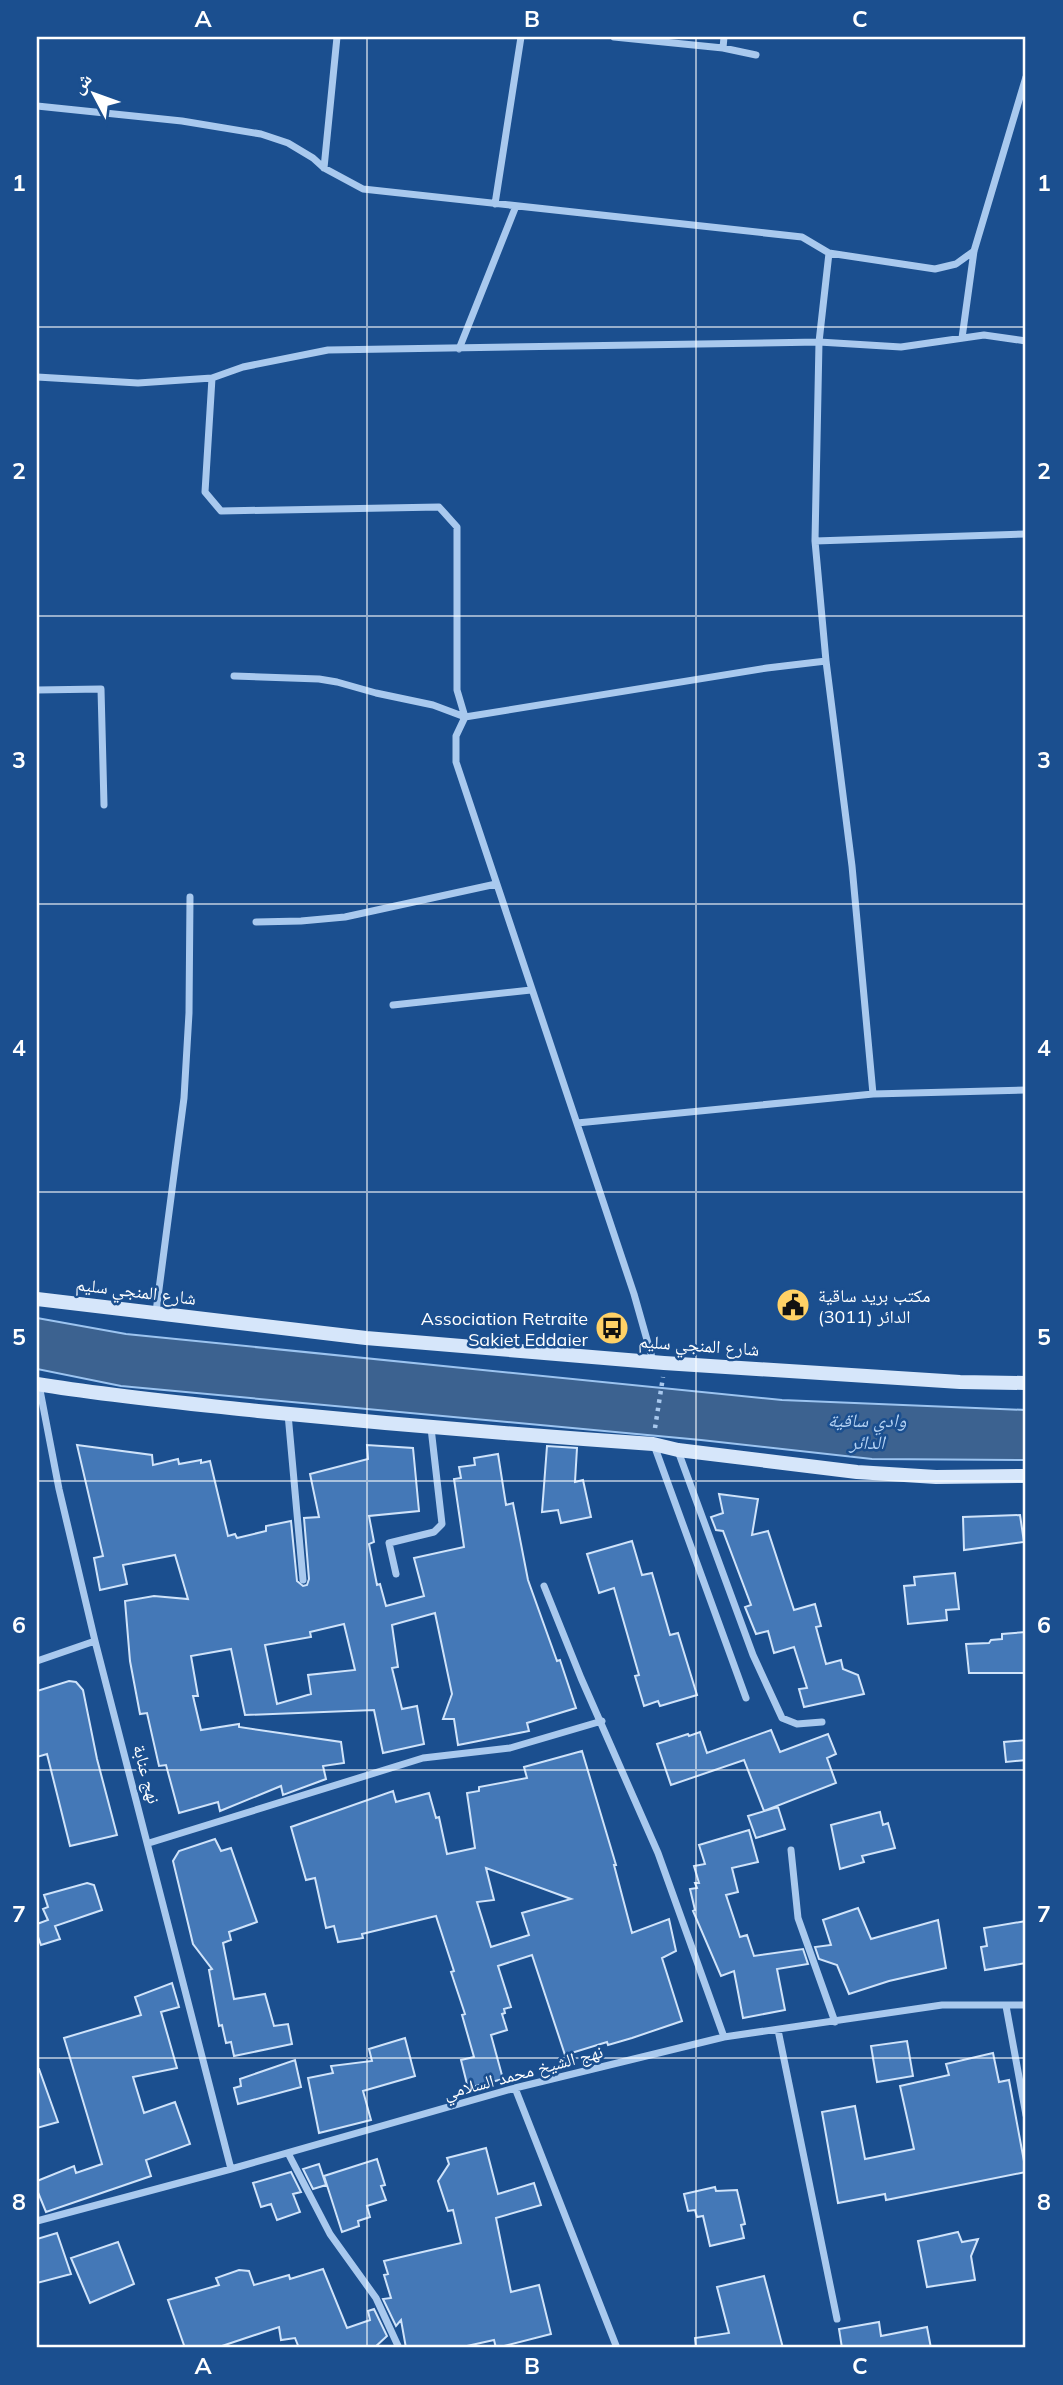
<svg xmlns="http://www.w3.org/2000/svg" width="1063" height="2385" font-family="Mulish,'Noto Naskh Arabic',sans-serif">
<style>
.water{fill:#3c6290;stroke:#9cc4f0;stroke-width:2}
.building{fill:#4478b7;stroke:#cfe3fa;stroke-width:2;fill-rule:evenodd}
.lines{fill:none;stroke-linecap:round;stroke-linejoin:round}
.path{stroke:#a9c9ee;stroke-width:4.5;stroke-dasharray:3.5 5;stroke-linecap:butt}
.street{stroke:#a9c9ee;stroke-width:7}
.secondary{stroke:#d6e6fa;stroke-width:14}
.grid{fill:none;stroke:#fff;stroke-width:2;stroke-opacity:0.55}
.labels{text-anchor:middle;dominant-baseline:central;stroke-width:5;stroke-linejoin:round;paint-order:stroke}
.street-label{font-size:18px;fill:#fff;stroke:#1b4f8f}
.poi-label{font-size:18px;fill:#fff;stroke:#1b4f8f;text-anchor:start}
.water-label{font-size:19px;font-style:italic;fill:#b5d3f5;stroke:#1b4f8f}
.neatline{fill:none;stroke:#fff;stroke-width:2.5}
.grid-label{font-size:23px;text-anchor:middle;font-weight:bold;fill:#fff}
</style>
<rect width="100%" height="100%" fill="#1b4f8f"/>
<path class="water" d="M37,1318L126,1334L782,1400L1026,1410V1460L872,1459L701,1440L121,1386L37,1369Z"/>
<path class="building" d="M77,1445L152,1455L153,1465L178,1459L179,1464L201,1460V1463L210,1461L228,1536L235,1534L237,1538L266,1531V1526L291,1521L297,1581L303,1586L307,1585L309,1579L304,1518L319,1517L310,1474L368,1459L367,1445L413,1448L419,1511L369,1516L374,1542L369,1544L377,1585L380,1584L386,1606L424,1596L414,1558L464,1547L454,1479L461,1478L459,1467L475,1465L474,1458L498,1454L506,1505L513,1503L528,1580L557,1661L560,1660L576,1708L527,1723L529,1731L458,1745L454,1719H443L452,1694L435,1613L392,1625L398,1667L392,1668L402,1709L417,1706L424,1744L383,1753L374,1710L245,1715L231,1649L191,1656L198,1696H193L201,1730L239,1724V1727L341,1742L344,1763L323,1766L326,1779L283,1795L281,1786L220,1811L218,1802L179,1813L166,1765L159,1766L147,1713L140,1714L130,1661L125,1601L154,1596L188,1599L175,1555L123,1565L127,1584L100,1590L94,1558L103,1556ZM344,1624L355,1670L308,1675L311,1694L277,1704L265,1645L311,1637L310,1632Z
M547,1446L577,1448L575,1482L583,1480L591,1517L561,1523L558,1510L542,1512Z
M719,1494L758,1499L752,1535L768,1531L794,1610L815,1604L821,1626L816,1627L826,1664L841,1660L843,1669L858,1675L864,1694L804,1707L799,1689L807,1688L794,1647L774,1653L768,1631L756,1634L745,1607L751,1605L723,1531L716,1530L711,1517L723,1513Z
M1020,1515L1024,1542L964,1550L963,1517Z
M632,1541L642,1575L652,1573L670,1635L678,1633L697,1695L660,1706L658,1701L644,1706L635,1676L639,1675L614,1588L599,1593L587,1554Z
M955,1573L959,1609L946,1610L947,1620L908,1624L904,1586L915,1585L914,1577Z
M1026,1632V1673H969L966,1644L989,1643L991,1640L1002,1639V1634Z
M69,1681L76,1682L83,1690L97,1759L117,1835L70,1846L47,1754L37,1757V1691Z
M771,1730L780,1752L828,1734L836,1754L827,1758L836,1783L764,1811L744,1760L671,1785L657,1744L688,1734L689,1736L700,1732L707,1753Z
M1026,1740V1760L1006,1762L1004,1742Z
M582,1751L616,1865H614L632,1933L669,1919L676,1951L662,1958L682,2021L632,2038L608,2045L607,2042L565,2055L532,1955L498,1966L511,2007L504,2009L505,2013L502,2014L507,2030L491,2035L503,2079L468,2088L461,2060L474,2057L462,2015L465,2014L451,1972L454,1971L436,1916L362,1934L363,1938L338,1942L334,1926L326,1928L315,1878L306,1880L291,1827L393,1791L396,1802L429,1793L436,1818L439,1817L447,1854L475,1848L467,1793L479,1791V1787L527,1778L524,1767ZM486,1868L571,1899L522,1913L529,1935L491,1947L477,1902L494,1900Z
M778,1807L785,1829L756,1838L748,1816Z
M880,1812L883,1825L888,1823L895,1848L862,1856L864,1862L840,1869L831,1825Z
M749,1830L758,1862L732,1868L738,1892L726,1895L740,1937L747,1935L754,1956L803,1949L808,1964L777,1969L785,2010L743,2018L734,1971L721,1976L693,1911L695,1910L690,1889L697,1888L695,1883H699L694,1866L705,1864L699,1845Z
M215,1839L221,1851L231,1848L257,1922L229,1932L231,1940L223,1943L234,1999L265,1994L274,2026L288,2024L292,2044L234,2056L231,2042L226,2043L222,2025L219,2026L209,1970L212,1969L193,1944L173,1861L179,1851Z
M87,1883L94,1885L102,1910L55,1926L60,1939L41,1945L37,1934V1924L48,1920L43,1909L48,1907L44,1895Z
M858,1908L871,1939L938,1920L946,1968L889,1981L849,1994L837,1965L819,1959L815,1947L831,1945L823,1920Z
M1026,1921V1963L985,1970L981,1947L987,1946L984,1928Z
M172,1983L179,2007L161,2012L177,2068L133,2077L144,2113L175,2102L190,2144L146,2160L151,2176L46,2212L37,2190V2181L74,2166L76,2173L102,2164L64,2038L141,2015L135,1997Z
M405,2038L415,2076L363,2091L371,2120L319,2133L308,2078L333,2073L331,2066L372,2061L369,2049Z
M907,2041L913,2076L877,2082L871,2046Z
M993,2053L999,2082L1009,2080L1026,2172L886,2200L885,2194L838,2203L822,2112L855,2106L865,2159L914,2149L900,2086L949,2075L946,2064Z
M295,2060L301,2087L238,2104L234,2088L241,2086L240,2079Z
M37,2069H39L58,2122L37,2128Z
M486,2148L498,2194L534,2183L541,2205L496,2218L511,2292L539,2285L551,2334L496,2348L494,2340L458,2348H406L401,2320L396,2326L383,2299L391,2298L384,2275L388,2274L384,2261L461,2243L453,2210L448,2211L438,2181L449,2164L447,2158Z
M377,2159L385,2185L381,2186L386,2200L367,2206L370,2217L358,2221L359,2226L342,2232L324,2176Z
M319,2164L326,2185L313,2189L303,2169Z
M291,2172L301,2192L293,2194L300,2212L277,2220L271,2204L261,2207L253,2183Z
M715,2187L716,2191L737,2190L745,2224L741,2225L744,2238L710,2246L703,2216L697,2217L695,2210L688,2211L684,2194Z
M958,2232L962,2242L978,2239L971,2256L975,2280L927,2287L918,2241Z
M57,2233L71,2274L37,2283V2239Z
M118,2242L134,2284L90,2303L71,2258Z
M323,2269L347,2328L370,2320L368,2311L374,2309L387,2336L374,2348H299L295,2338L281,2340L279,2327L216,2348H185L168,2300L219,2285L216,2278L239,2270L249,2271L254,2285L289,2275L290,2279Z
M764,2276L783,2348H696L695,2338L729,2333L717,2287Z
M879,2322L881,2336L927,2327L931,2348H842L839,2329Z"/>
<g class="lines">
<path class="path" d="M655,1428L663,1377"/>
<path class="street" d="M614,37L723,48L756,55
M723,48L724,37
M37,106L182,121L261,134L288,143L313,158L324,168L363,189L802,237L829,253L935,269L956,264L974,251
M324,168L337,37
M495,204L521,37
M829,253L819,342L815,541L826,661L852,866L873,1094
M962,338L974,251L1026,77
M459,349L516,206
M37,377L138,383L212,378L243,367L328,350L819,342L901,347L984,335L1026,341
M212,378L205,492L221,511L439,507L457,527V690L465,717L456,736V762L634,1294L653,1361
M815,541L1026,534
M234,676L319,679L337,682L376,693L433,705L465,717L767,668L826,661
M37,690L101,689L104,805
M256,922L301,921L345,917L496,884
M393,1005L531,990
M577,1123L873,1094L1026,1090
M156,1312L184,1098L189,1013L190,897
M39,1385L59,1489L95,1641L231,2169
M288,1414L303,1580
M654,1445L746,1698
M678,1451L753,1655L782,1718L797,1724L822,1722
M396,1574L389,1543L434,1532L442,1524L431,1428
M544,1586L581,1678L658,1853L724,2037
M37,1661L95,1641
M149,1843L423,1758L510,1748L602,1721
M791,1850L798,1918L835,2022
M1006,2006L1026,2115
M778,2030L837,2319
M515,2088L617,2348
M288,2153L330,2234L376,2298L399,2348
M37,2221L231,2169L515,2088L724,2037L942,2005H1026"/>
<path class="secondary" d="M37,1299L366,1338L664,1363L960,1382L1026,1383
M37,1384C110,1396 184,1403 258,1411C389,1424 521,1435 653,1444L678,1450L857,1472L936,1477L1026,1476"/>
</g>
<path class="grid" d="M367,37V2348M696,37V2348M37,327H1026M37,616H1026M37,904H1026M37,1192H1026M37,1481H1026M37,1770H1026M37,2058H1026"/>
<defs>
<symbol id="civic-disc" viewBox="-11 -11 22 22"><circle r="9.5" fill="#ffd166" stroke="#1b4f8f"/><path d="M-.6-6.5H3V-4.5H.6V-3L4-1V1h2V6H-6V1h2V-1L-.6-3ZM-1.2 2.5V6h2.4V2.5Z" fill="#111"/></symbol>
<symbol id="bus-disc" viewBox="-11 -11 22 22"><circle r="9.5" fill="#ffd166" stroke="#1b4f8f"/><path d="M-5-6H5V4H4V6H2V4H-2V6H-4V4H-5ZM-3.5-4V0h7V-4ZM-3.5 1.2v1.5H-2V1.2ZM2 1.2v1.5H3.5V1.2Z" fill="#111"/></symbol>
</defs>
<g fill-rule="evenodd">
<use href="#civic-disc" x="774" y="1286" width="38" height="38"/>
<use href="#bus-disc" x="593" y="1309" width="38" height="38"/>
</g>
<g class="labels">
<g class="street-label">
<text transform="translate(136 1291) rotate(7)">شارع المنجي سليم</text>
<text transform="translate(699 1345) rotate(4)">شارع المنجي سليم</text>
<text transform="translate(147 1774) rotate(75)">نهج عنابة</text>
<text transform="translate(523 2072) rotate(-15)">نهج الشيخ محمد السلامي</text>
</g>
<g class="poi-label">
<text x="818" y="1295">مكتب بريد ساقية<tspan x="818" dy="21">الدائر (3011)</tspan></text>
<text x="588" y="1318" text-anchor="end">Association Retraite<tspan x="588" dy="21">Sakiet Eddaier</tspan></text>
</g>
<g class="water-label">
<text x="867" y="1420">وادي ساقية<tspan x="867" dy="22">الدائر</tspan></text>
</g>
</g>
<rect width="1063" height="2385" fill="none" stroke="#1b4f8f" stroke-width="77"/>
<g transform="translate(94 94) rotate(311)" stroke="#1b4f8f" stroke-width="5" paint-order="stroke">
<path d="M0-5L12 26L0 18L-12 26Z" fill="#ffffff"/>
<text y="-10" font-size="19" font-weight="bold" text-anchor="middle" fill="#ffffff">ش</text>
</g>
<rect x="38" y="38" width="986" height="2308" class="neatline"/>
<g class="grid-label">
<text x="203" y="27">A</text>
<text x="532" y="27">B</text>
<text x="860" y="27">C</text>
<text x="19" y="191">1</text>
<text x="1044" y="191">1</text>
<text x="19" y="479">2</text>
<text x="1044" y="479">2</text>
<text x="19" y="768">3</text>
<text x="1044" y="768">3</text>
<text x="19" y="1056">4</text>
<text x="1044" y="1056">4</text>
<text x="19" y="1345">5</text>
<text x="1044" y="1345">5</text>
<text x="19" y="1633">6</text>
<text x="1044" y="1633">6</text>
<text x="19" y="1922">7</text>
<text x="1044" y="1922">7</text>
<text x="19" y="2210">8</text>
<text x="1044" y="2210">8</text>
<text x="203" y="2374">A</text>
<text x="532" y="2374">B</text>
<text x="860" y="2374">C</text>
</g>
</svg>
